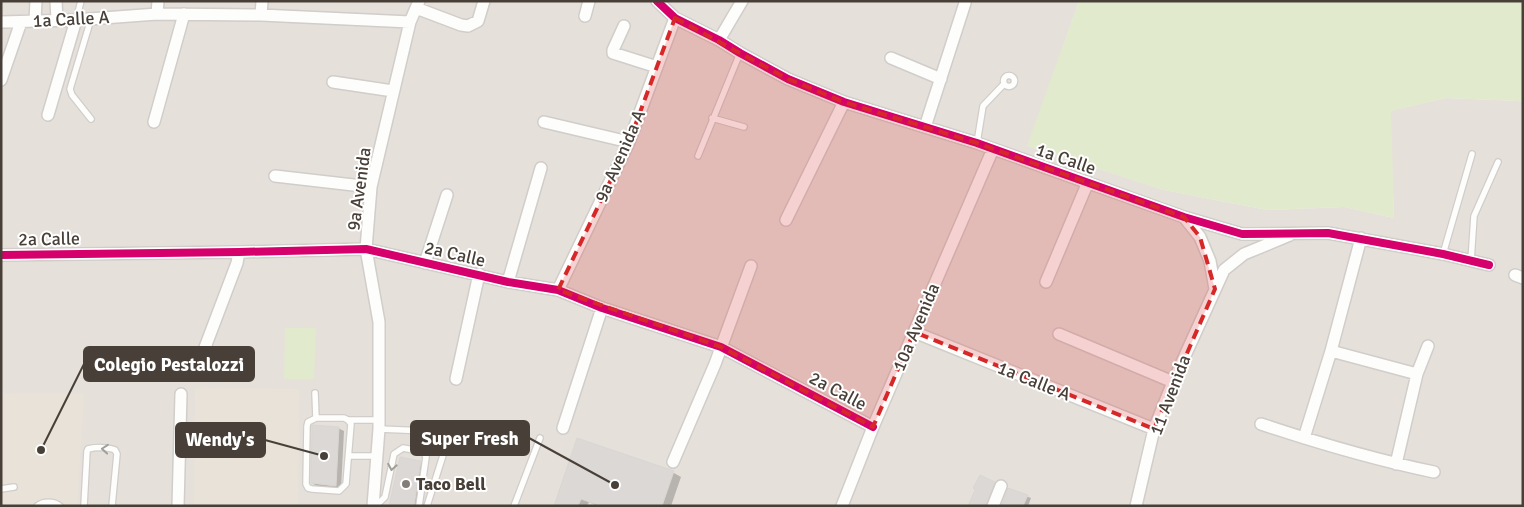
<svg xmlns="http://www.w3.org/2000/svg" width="1524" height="507" font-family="Signika,sans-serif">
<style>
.residential{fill:#e5e0da}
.education{fill:#e8e2d8}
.green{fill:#e2eace}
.shadow{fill:#0003}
.building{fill:#dbd8d5;stroke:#dad6d2}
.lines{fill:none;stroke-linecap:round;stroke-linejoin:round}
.service-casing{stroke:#d0cdca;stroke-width:8}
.minor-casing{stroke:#d0cdca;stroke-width:14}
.service{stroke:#fdfdfc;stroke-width:5.5}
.minor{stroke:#fdfdfc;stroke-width:11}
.cycleway-casing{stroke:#fff;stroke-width:11}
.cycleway{stroke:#d6006c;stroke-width:8}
.oneway{stroke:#a29e9a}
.marked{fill:#d62828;fill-opacity:0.2;stroke:#d62828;stroke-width:4;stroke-dasharray:10 6;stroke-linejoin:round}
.poi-dot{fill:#847d77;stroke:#fff;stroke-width:2}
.labels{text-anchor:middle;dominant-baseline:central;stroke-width:4;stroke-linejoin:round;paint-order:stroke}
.street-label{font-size:18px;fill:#484038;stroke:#fff}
.poi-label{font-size:18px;font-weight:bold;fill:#484038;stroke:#fff;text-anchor:start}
.leader{fill:none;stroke:#484038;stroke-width:2}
.callout-dot{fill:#484038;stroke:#fff;stroke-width:2}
.callout{fill:#484038;stroke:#484038;stroke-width:2}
.callout-label{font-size:19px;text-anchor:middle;font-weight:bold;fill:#fff}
</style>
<rect width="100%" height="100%" fill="#f2efec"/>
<path class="residential" d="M1,1H1079L1028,146L1164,190L1267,210L1344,207L1394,218L1390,111L1446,98L1519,101L1523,103V506H1Z"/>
<path class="education" d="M195,388L299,389L298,505L194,504Z
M1,393L84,394L77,506H1Z"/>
<path class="green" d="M1079,1H1523V103L1519,101L1446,98L1391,111L1394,218L1344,207L1267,210L1164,190L1027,146Z
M285,328H316L314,379H284Z"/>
<path class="shadow" d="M313,427L338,428L344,431L341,489L318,487L312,483Z
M578,440L674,473L681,477L671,506H598L589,502L587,506H555Z
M420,463L426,466L419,506H390Z
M994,483L998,485L989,506H970Z
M1009,490L1031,498L1028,506H1002Z"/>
<path class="building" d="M312,425L339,427L336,486L311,483Z
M577,438L674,471L662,506H601L581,499L578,506H554Z
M400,457L421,461L414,506H389Z
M980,475L995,482L986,506H968L975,490L973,488Z
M1008,488L1028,495L1023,506L1002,505Z"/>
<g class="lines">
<defs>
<path id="service" d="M76,20L81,1
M1003.5 81a5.5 5.5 0 1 1 11 0a5.5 5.5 0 1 1-11 0Z
M712,118L744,127
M91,119L72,95L70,89L91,19
M977,143L983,106L1004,84
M698,156L740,53
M1443,254L1472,154
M1471,261L1474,216L1498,162
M315,393L316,418
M316,418H344L348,420L351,424L346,484L339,491L312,489L308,488L306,484L307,426L308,422Z
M348,420H379
M379,429L427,431L439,433L444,439L445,449L427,506
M349,456H376
M1,489L14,487
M37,506C43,501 54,501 60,506
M84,506L87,451L88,449C96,447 108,447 115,450L117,454L112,506
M376,506L385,497L394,454L403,448L424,452L426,457L419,506
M514,506L540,438"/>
<path id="minor" d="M56,1L57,20
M657,1L675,18L719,40L740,53L788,79L844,102L977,143L1184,217L1242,234L1328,233L1443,254L1489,265
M416,8L461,25L468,26L478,21L484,1
M157,14L158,1
M261,15L262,1
M585,16L589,1
M35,20L36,1
M1,22L76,20L157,14L261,15L410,22
M624,26L613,50V53L657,67
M719,40L742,1
M891,58L941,79
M1,80L21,22
M333,82L393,91
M48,115L76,20
M154,122L184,14
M544,122L629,142
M925,127L965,3
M275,176L371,187
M1184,217L1200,237L1210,261L1215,289
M786,220L844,102
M1,255L239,252L366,249L508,282L558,290L602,308L721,347L873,427
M425,263L447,195
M1515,275L1523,278
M508,282L541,168
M1046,282L1088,182
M558,290L629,142L675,18
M914,332L1154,429
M1059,334L1173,382
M1331,351L1417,374
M201,358L237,263L239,252
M456,379L479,274
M1261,424C1318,443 1376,460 1434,472
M563,428L602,308
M1304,438L1331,351L1361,238
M673,462L715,364L751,266
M1396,464L1417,374L1428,346
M178,506L181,394
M373,506L379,429V322L366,249L371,187L410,22L419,1
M842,506L873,427L993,149
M993,506L1001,486
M1136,506L1154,429L1173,382L1224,270L1244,254L1290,235"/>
</defs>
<use href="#service" class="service-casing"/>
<use href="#minor" class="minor-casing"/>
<use href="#service" class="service"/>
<use href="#minor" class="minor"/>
<defs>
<path id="cycleway" d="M657,1L675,18L719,40L740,53L788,79L844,102L977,143L1184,217L1242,234L1328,233L1443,254L1489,265
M1,255L239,252L366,249L508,282L558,290L602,308L721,347L873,427"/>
</defs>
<use href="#cycleway" class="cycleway-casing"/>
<use href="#cycleway" class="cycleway"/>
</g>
<defs><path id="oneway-chevron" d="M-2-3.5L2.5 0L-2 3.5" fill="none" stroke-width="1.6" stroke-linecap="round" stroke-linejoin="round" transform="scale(1.25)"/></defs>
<g class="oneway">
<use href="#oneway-chevron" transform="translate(105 449) rotate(-175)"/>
<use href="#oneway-chevron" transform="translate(392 467) rotate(100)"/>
</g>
<path class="marked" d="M675,18L788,79L844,102L977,143L1184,217L1200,237L1215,289L1154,429L914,332L873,427L721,347L558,290L629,142Z"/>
<circle class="poi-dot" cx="406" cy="484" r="5"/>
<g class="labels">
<g class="street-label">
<text transform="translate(71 19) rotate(-3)">1a Calle A</text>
<text transform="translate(620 156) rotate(-66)">9a Avenida A</text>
<text transform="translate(1066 159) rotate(19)">1a Calle</text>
<text transform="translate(359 189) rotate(-82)">9a Avenida</text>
<text transform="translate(49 239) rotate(-1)">2a Calle</text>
<text transform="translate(455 254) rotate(13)">2a Calle</text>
<text transform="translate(916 327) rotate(-67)">10a Avenida</text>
<text transform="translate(1034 381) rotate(22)">1a Calle A</text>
<text transform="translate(838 391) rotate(28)">2a Calle</text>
<text transform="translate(1170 395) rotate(-69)">11 Avenida</text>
</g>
<g class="poi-label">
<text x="416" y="484">Taco Bell</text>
</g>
</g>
<path class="leader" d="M41 450L84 364M615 485L529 438M324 456L265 440"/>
<g class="callout-dot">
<circle cx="41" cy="450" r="5"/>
<circle cx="615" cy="485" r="5"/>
<circle cx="324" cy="456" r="5"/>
</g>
<g class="callout">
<rect x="84" y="347" width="170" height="34" rx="5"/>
<rect x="411" y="421" width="118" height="34" rx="5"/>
<rect x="176" y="423" width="89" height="34" rx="5"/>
</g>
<g class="callout-label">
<text x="169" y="371">Colegio Pestalozzi</text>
<text x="470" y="445">Super Fresh</text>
<text x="220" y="446">Wendy's</text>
</g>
<rect width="1524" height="507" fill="none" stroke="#484038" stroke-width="5"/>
</svg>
